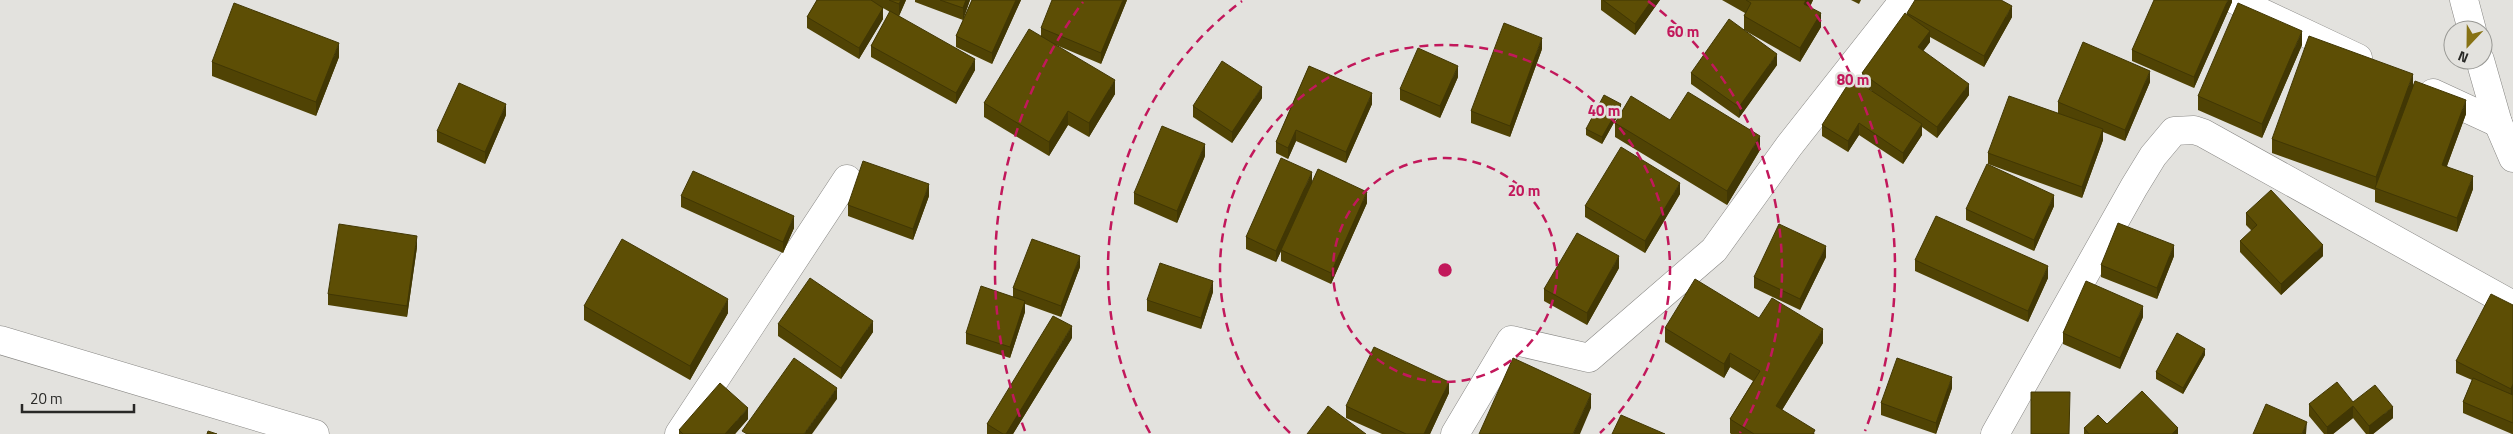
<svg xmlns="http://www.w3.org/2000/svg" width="2513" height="434" font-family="'Titillium Web',sans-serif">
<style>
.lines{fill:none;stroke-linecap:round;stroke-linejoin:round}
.minor-casing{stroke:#888784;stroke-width:29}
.tertiary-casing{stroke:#888784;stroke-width:29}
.minor{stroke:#fff;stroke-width:28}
.tertiary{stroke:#fff;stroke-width:28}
.wall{fill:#504304}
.shaded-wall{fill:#413704}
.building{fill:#5d4e05;stroke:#413704}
.ring{fill:none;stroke:#c2185b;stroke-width:2.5;stroke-dasharray:9 6}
.centre{fill:#c2185b;stroke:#e3e2de;stroke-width:2.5}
.ring-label{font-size:15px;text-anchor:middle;font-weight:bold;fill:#c2185b;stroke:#e3e2de;stroke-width:5;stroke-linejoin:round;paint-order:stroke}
</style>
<rect width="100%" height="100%" fill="#e3e2de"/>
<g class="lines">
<defs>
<path id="minor" d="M2235,0L2358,58
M2433,93L2498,123
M0,340L315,434
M679,434L847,179
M1455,434L1511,340L1589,358L1714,250L1789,146L1904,0
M1995,434L2134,187L2153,156L2174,131L2194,130L2203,133L2513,305"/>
<path id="tertiary" d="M2464,0L2472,30
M2480,60L2498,123L2513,158"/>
</defs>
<use href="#minor" class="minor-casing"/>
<use href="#tertiary" class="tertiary-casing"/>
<use href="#minor" class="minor"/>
<use href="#tertiary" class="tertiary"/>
</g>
<path class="wall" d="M817,0H906L899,16L975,70L956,104L871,57V46L890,12L883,8V19L859,59L807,28V17Z
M915,0H970L963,20L915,2Z
M972,0H1021L992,64L956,47V36Z
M1127,0L1101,64L1056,45L1115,94L1089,137L1068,125L1049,156L984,117V103L1041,36V28Z
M1601,0H1660L1635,35L1601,10Z
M1722,0H1813L1810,7L1821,27L1800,62L1744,30V16L1745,13Z
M1851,0H1861L1859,4Z
M2232,0V2L2194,88L2132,61V50Z
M1907,13L2012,17L1984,67L1930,37V42L1923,51L1969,95L1937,138L1922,127V135L1903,164L1859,135L1848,152L1822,136V125L1872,91L1862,84V73L1907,15Z
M2302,45L2262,138L2198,110V96Z
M1542,49L1510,137L1471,123V111Z
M339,57L316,116L212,76V62Z
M1777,65L1739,118L1691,84V73Z
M1309,66L1372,104L1346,163L1296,141L1288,159L1276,153V142Z
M1458,77L1440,118L1400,100V89Z
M2150,82L2125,141L2103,132V140L2082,198L1988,164V153L2058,113V102Z
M2413,85L2466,114L2447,166L2473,189L2457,232L2375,202V190L2272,153V139Z
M1262,98L1232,143L1193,117V106Z
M1621,110L1602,144L1586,135V129Z
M506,115L485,164L437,142V131Z
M1670,120L1760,150L1727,205L1615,137V123Z
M1205,156L1177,223L1134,204V193Z
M1312,182L1367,203L1331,284L1281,261V251L1276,262L1246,249V237Z
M1680,194L1645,253L1585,217V206Z
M681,196L794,228L783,253L681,207Z
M929,196L913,240L848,216V205Z
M2054,206L2034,251L1966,220V209Z
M2246,213L2323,256L2281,295L2240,252V241L2252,231L2246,225Z
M417,247L407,317L328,305V294Z
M2174,256L2157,299L2101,277V265Z
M1826,257L1800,310L1754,288V277Z
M1915,260L2048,278L2028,322L1915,271Z
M1080,267L1061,317L1025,304V312L1010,358L966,344V333L1013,297V288Z
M1619,268L1587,325L1544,301V289Z
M1213,292L1201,329L1147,311V300Z
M2513,305V434H2512L2463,413V402L2472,380L2456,373V361Z
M584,306L728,313L690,380L584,320Z
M2143,317L2120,369L2063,344V333Z
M1759,318L1823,343L1782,410L1815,434H1731L1730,433V419L1753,381L1730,367L1724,378L1665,342V328Z
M778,324L873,332L841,379L778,336Z
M1072,338L1013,434H987V424Z
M2205,355L2183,394L2156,379V372Z
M1952,388L1936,434L1881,415V403Z
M1449,393L1430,434H1382L1346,418V406Z
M2353,402L2393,418L2373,434H2366L2353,418L2333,434H2324L2309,416V404Z
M748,419L735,434H679V430Z
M2107,424L2178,434H2084V428Z"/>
<path class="shaded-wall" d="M901,0H906L899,16V4Z
M966,0H970L963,20V8Z
M1016,0H1021L992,64V53Z
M1123,0H1127L1101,64V53Z
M1652,0H1660L1635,35V24Z
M1806,0H1813L1804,18V4Z
M2228,0H2232V2L2194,88V77Z
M2012,6V17L1984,67V56Z
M883,8V19L859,59V48Z
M1821,13V27L1800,62V48Z
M1930,31V42L1918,58V47Z
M2302,31V45L2262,138V124Z
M1542,38V49L1510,137V126Z
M339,43V57L316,116V102Z
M1777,54V65L1739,118V107Z
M975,59V70L956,104V93Z
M1458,66V77L1440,118V106Z
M2150,71V82L2125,141V130Z
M2413,74V88L2376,189V177Z
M1115,80V94L1089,137V123Z
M1969,84V95L1937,138V127Z
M1262,87V98L1232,143V132Z
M1372,93V104L1346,163V152Z
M2466,100V114L2442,179V165Z
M506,104V115L485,164V152Z
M1621,104V110L1602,144V137Z
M1068,111V125L1049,156V142Z
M1859,123V135L1848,152V141Z
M1922,124V135L1903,164V153Z
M2103,129V140L2082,198V187Z
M1296,130V141L1288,159V148Z
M1760,136V150L1727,205V191Z
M1205,144V156L1177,223V211Z
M1312,172V183L1276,262V251Z
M2473,176V189L2457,232V218Z
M1680,183V194L1645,253V241Z
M929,184V196L913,240V229Z
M1367,192V203L1331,284V273Z
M2054,195V206L2034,251V240Z
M794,216V228L783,253V242Z
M417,236V247L407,317V306Z
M2174,245V256L2157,299V288Z
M2323,245V256L2281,295V284Z
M1826,246V257L1800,310V299Z
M1080,256V267L1061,317V306Z
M1619,256V268L1587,325V313Z
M2048,266V278L2028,322V311Z
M1213,281V292L1201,329V318Z
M728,299V313L690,380V366Z
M1025,301V312L1010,358V347Z
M2143,306V317L2120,369V358Z
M873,321V332L841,379V368Z
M1072,326V338L1013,434H1006Z
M1823,329V343L1776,420V406Z
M2205,349V355L2183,394V388Z
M1730,353V367L1724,378V364Z
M1952,377V388L1936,434V423Z
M1449,382V393L1430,434H1424Z
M2513,384V395L2511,400V389Z
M837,388V399L812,434H804Z
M1591,394V408L1580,434H1573Z
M2353,406V418L2333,434H2327V427Z
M2393,407V418L2373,434H2369V426Z
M748,408V419L735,434H725Z
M2307,422L2306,434H2302Z
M2178,428V434H2172Z"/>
<path class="building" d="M817,0H871L883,8L859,48L807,17Z
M889,0H901L899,4Z
M940,0H966L963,8Z
M972,0H1016L992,53L956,36Z
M1052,0H1123L1101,53L1041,28Z
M1603,0H1652L1635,24Z
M1746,0H1806L1804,4L1821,13L1800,48L1744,16L1751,3Z
M1915,0H2001L2012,6L1984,56L1907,13Z
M2154,0H2228L2194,77L2132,50Z
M234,3L339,43L316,102L212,62Z
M2238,3L2302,31L2262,124L2198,96Z
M890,11L975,59L956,93L871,46Z
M1905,13L1930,31L1918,47L1969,84L1937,127L1862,73Z
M1729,19L1777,54L1739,107L1691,73Z
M1504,23L1542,38L1510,126L1471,111Z
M1029,29L1115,80L1089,123L1068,111L1049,142L984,103Z
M2309,36L2413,74L2376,177L2272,139Z
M2083,42L2150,71L2125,130L2058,102Z
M1418,48L1458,66L1440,106L1400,89Z
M1222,61L1262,87L1232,132L1193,106Z
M1309,66L1372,93L1346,152L1296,130L1288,148L1276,142Z
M1852,78L1922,124L1903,153L1859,123L1848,141L1822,125Z
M2415,81L2466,100L2442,165L2473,176L2457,218L2375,188Z
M459,83L506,104L485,152L437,131Z
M1688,92L1760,136L1727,191L1615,123L1631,96L1670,120Z
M1604,95L1621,104L1602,137L1586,129Z
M2009,96L2103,129L2082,187L1988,153Z
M1162,126L1205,144L1177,211L1134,193Z
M1621,147L1680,183L1645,241L1585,206Z
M1281,158L1312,172L1276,251L1246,237Z
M863,161L929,184L913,229L848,205Z
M1987,164L2054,195L2034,240L1966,209Z
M1318,169L1367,192L1331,273L1281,250Z
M693,171L794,216L783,242L681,196Z
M2271,190L2323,245L2281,284L2240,241L2257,225L2246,213Z
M1936,216L2048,266L2028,311L1915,260Z
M2118,223L2174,245L2157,288L2101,265Z
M339,224L417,236L407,306L328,294Z
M1779,224L1826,246L1800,299L1754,277Z
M1577,233L1619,256L1587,313L1544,289Z
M622,239L728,299L690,366L584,306Z
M1032,239L1080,256L1061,306L1013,288Z
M1160,263L1213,281L1201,318L1147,300Z
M810,278L873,321L841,368L778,324Z
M1695,279L1759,318L1772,298L1823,329L1776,406L1815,430L1813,434H1754L1730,419L1760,371L1730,353L1724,364L1665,328Z
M2086,281L2143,306L2120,358L2063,333Z
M981,286L1025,301L1010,347L966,333Z
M2491,294L2513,305V384L2511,389L2456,361Z
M1053,316L1072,326L1006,434H1003L987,424Z
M2177,333L2205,349L2183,388L2156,372Z
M1374,347L1449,382L1424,434H1406L1346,406Z
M794,358L837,388L804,434H747L742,431Z
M1513,358L1591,394L1573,434H1479Z
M1897,358L1952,377L1936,423L1881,403Z
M2473,378L2513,395V423L2463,402Z
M2337,382L2353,402L2375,385L2393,407L2369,426L2353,406L2327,427L2309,404Z
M720,383L748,408L725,434H683L679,430Z
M2142,391L2178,428L2172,434H2089L2084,428L2098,415L2107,424Z
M2031,392H2070L2069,434H2031Z
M2266,404L2307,422L2302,434H2253Z
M1328,406L1366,434H1307Z
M1621,415L1665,434H1612Z
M208,431L217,434H207Z"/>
<g class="ring">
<circle cx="1445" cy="270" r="112"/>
<path d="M1290 433A225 225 0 1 1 1600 433"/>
<path d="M1150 433A337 337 0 0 1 1242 1M1648 1A337 337 0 0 1 1740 433"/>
<path d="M1025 431A450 450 0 0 1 1083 2M1807 2A450 450 0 0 1 1865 431"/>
</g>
<circle cx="1445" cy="270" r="8" class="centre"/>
<g class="ring-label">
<text x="1683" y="37">60 m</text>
<text x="1853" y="85">80 m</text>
<text x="1604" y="116">40 m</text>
<text x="1524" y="196">20 m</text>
</g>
<g transform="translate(2468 45) rotate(202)"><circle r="24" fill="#e3e2de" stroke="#989894"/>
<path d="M0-4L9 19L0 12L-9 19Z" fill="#877214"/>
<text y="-8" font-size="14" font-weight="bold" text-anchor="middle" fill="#282826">N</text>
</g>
<path d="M22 404v8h112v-8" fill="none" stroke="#282826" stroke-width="2.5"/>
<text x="30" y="404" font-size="15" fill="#282826" stroke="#e3e2de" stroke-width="4" paint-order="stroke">20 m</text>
</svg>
